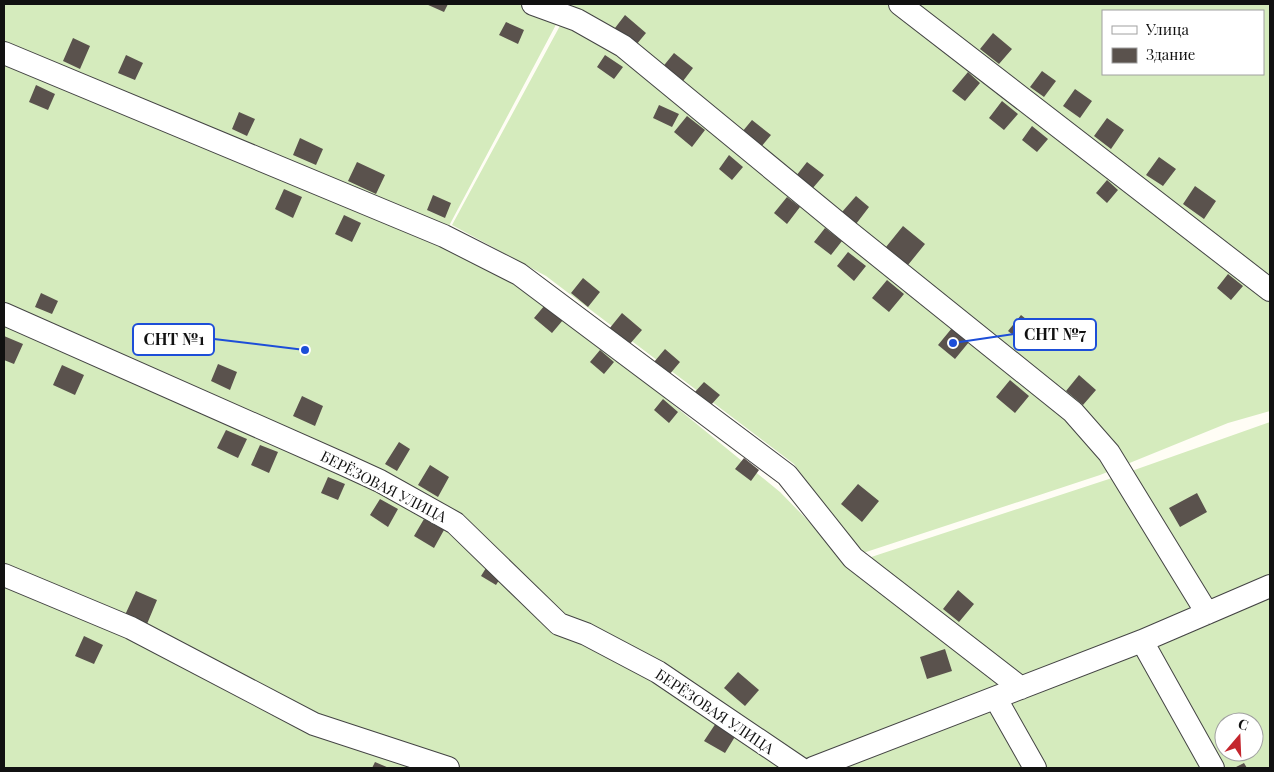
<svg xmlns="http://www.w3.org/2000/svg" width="1274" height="772" font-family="'Playfair Display',serif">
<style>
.garden{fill:#d5ebbd;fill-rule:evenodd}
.building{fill:#5a524d}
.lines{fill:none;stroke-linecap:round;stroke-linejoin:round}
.street-casing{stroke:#444;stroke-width:24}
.street{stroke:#fff;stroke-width:22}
.labels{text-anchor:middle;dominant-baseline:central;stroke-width:5;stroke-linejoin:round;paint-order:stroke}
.street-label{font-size:15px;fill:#111;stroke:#fff}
.leader{fill:none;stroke:#1d4ed8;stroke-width:2}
.callout-dot{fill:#1d4ed8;stroke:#fff;stroke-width:2}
.callout{fill:#fff;stroke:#1d4ed8;stroke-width:2}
.callout-label{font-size:16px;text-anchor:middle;font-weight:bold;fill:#111}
</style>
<rect width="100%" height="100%" fill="#fffdf5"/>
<path class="garden" d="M4,4H567L442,239L518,278L780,492L823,536L853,563L1109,479L1270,422V768H4ZM1224,722H1254V752H1224Z
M569,4H1270V411L1228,423L1100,475L860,554L794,464L546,276L452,225L562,22ZM1103,11H1263V74H1103Z"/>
<path class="building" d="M426,4H448L444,12Z
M625,15L646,33L636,45L615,28Z
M506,22L524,30L518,44L499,35Z
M993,33L1012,49L999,64L980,49Z
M73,38L90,46L80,69L63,61Z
M674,53L693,68L680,85L661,69Z
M126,55L143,63L135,80L118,73Z
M605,55L623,67L614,79L597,67Z
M1042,71L1056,81L1044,97L1030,87Z
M968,72L980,83L965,101L952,91Z
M36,85L55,94L48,110L29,102Z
M1075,89L1092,101L1080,118L1063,106Z
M1002,101L1018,114L1004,130L989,118Z
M659,105L679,114L672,127L653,118Z
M239,112L255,119L247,136L232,129Z
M687,116L705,130L692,147L674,132Z
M1107,118L1124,130L1111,149L1094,136Z
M752,120L771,135L761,147L742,132Z
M1032,126L1048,139L1037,152L1022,140Z
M300,138L323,149L316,165L293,155Z
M729,155L743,167L732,180L719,169Z
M1159,157L1176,169L1163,186L1146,175Z
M357,162L385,175L376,194L348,181Z
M807,162L824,175L812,189L796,176Z
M1107,180L1118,190L1107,203L1096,193Z
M1195,186L1216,201L1204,219L1183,204Z
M284,189L302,197L293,218L275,209Z
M433,195L451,203L445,218L427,210Z
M856,196L869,207L856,224L842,212Z
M787,197L800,207L787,224L774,213Z
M344,215L361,223L352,242L335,234Z
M903,226L925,244L908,265L886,247Z
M825,228L842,241L831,255L814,242Z
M848,252L866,266L854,281L837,266Z
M1228,274L1243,286L1231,300L1217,288Z
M583,278L600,292L588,307L571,293Z
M887,280L904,294L889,312L872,298Z
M41,293L58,301L52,314L35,307Z
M545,305L563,320L552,333L534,318Z
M622,313L642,330L629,345L609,329Z
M1021,315L1036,327L1023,343L1008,331Z
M140,328L159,336L151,355L132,346Z
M952,328L969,342L955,359L938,345Z
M4,336L23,344L14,364L4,360Z
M665,349L680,362L669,375L654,362Z
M600,350L614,362L604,374L590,362Z
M218,364L237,372L230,390L211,381Z
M62,365L84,375L75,395L53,385Z
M1079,375L1096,390L1083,405L1066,391Z
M1010,380L1029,396L1015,413L996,397Z
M704,382L720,395L710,406L694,393Z
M302,396L323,406L315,426L293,416Z
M663,399L678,412L669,423L654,410Z
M226,430L247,439L238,458L217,448Z
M399,442L410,449L397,471L385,464Z
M260,445L278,452L269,473L251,465Z
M744,458L759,470L751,481L735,469Z
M430,465L449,477L438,497L418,485Z
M328,477L345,484L338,500L321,493Z
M858,484L879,501L862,522L841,504Z
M1197,493L1207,512L1180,527L1169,508Z
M380,499L398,509L388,527L370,515Z
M424,519L444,530L434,548L414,536Z
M491,560L506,569L496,585L481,576Z
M958,590L974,604L959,622L943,609Z
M136,591L157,600L147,624L125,615Z
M84,636L103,645L94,664L75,656Z
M945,649L952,671L927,679L920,657Z
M738,672L759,690L745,706L724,688Z
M716,723L736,735L725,753L704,741Z
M375,762L389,768H372Z
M1244,763L1247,768H1234Z"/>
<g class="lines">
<defs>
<path id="street" d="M533,4L577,20L623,46L849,232L1073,412L1109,453L1207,613
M900,4L1270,290
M4,53L444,236L519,274L787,475L853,558L1021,688
M4,314L343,464L380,481L455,523L559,624L586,634L658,672L800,768
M4,575L131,628L314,724L448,768
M1142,641L1213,768
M996,699L1035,768
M813,768L1142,641L1270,586"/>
</defs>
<use href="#street" class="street-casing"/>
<use href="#street" class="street"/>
</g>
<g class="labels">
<g class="street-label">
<text transform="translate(384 486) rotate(27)">БЕРЁЗОВАЯ УЛИЦА</text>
<text transform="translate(715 711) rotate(34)">БЕРЁЗОВАЯ УЛИЦА</text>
</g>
</g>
<path class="leader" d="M953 343L1014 334M305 350L214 339"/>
<g class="callout-dot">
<circle cx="953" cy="343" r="5"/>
<circle cx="305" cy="350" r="5"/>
</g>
<g class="callout">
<rect x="1014" y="319" width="82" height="31" rx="5"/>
<rect x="133" y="324" width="81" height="31" rx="5"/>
</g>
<g class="callout-label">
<text x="1055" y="340">СНТ №7</text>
<text x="174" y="345">СНТ №1</text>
</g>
<rect width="1274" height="772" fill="none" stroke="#111111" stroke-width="10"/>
<rect x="1102" y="10" width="162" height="65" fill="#ffffff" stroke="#a0a0a0"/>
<rect x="1112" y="26" width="25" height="8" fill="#ffffff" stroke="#a0a0a0"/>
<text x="1146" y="35" font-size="15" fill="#111111">Улица</text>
<rect x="1112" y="48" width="25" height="15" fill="#5a524d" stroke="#a0a0a0"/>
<text x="1146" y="60" font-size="15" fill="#111111">Здание</text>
<g transform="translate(1239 737) rotate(19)"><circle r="24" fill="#ffffff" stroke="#a0a0a0"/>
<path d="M0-4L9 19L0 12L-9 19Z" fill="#c4262e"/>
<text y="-8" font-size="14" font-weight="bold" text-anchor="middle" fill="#111111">С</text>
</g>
</svg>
